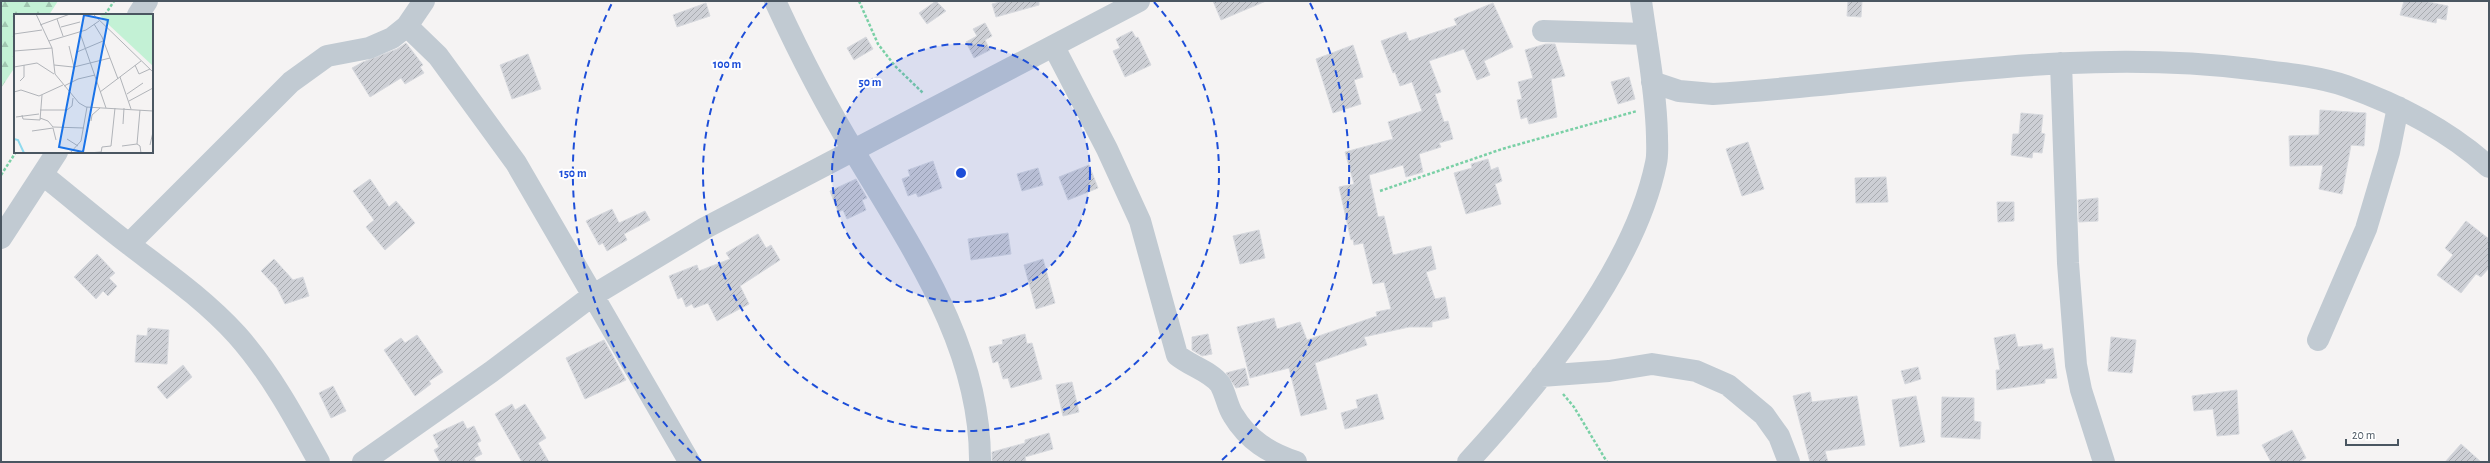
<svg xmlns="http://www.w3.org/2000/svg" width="2490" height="463" font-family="'Alegreya Sans',sans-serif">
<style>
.forest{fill:url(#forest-firs)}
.building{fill:url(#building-hatch);stroke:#d7d9de}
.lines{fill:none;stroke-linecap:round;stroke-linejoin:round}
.path{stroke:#7ad0a6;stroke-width:2.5;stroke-dasharray:3 2;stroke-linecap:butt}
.minor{stroke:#c1cad2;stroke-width:22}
.ring{fill:none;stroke:#1d4ed8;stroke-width:2;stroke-dasharray:7 5}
.inset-river{fill:none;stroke:#90daee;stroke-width:2}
.inset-road{fill:none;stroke:#b1b4b9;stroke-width:1}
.view{fill:#1a73e8;fill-opacity:0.15;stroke:#1a73e8;stroke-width:2}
.inset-edge{fill:none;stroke:#4a5661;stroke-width:2}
.centre{fill:#1d4ed8;stroke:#fff;stroke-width:2}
.ring-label{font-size:12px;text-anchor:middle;font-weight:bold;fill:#1d4ed8;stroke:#fff;stroke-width:4;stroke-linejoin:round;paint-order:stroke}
</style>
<defs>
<pattern id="forest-firs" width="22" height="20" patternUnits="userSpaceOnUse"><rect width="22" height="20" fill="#c3f1d5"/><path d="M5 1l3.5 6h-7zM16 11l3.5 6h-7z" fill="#a0c6b0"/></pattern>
<pattern id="building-hatch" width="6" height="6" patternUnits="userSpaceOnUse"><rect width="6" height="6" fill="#cdcfd5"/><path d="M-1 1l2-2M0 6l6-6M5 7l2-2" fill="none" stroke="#a8abb0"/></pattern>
</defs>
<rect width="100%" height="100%" fill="#f5f3f3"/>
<path class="forest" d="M1,1H58L49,15H15V67L1,88Z"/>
<path class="building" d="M936,1L946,11L927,24L919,13Z
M1004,1H1039V5L996,17L992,4Z
M1213,1H1266L1221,20Z
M1848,1H1862L1861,17L1847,16Z
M2404,1H2423L2448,6L2446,20L2437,18L2436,23L2400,15Z
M706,3L710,16L677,27L673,15Z
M1493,3L1513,47L1484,61L1490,75L1477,80L1464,49L1429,61L1441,92L1435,94L1444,122L1448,121L1453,139L1439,143L1441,147L1419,154L1423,172L1406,177L1403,165L1369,175L1378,217L1384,216L1393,255L1431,246L1436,269L1426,272L1435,299L1445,297L1449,318L1432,322V327H1409L1364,337L1367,345L1315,363L1327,409L1301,416L1289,368L1250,378L1237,327L1274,318L1277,329L1300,322L1307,340L1377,316L1376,312L1391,309L1384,282L1373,284L1363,243L1354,245L1353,239L1351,240L1339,187L1354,184L1345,152L1393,139L1388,122L1422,111L1412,82L1400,86L1395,72L1393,73L1381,41L1406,32L1409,41L1457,25L1454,19Z
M985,23L992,36L985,40L990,50L974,58L966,42L977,36L973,29Z
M1132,31L1136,38L1138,37L1151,65L1125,77L1113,51L1120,48L1116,39Z
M866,37L873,49L854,60L847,48Z
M406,43L423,65L420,67L424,73L405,84L401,78L370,97L352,68L363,62L397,49Z
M1546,44H1555L1565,76L1551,79L1557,117L1529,124L1527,117L1521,119L1517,100L1522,99L1518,82L1533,78L1525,50Z
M1353,45L1363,77L1354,80L1361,104L1333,113L1316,59Z
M528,54L541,89L512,99L500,65Z
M1629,77L1635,99L1618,104L1611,82Z
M2320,110L2366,113L2364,146L2351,145L2342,194L2319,189L2323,165L2290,166L2289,136L2319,135Z
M2021,113L2043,115L2041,133L2045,134L2042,153L2033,152L2032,158L2011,155L2013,134H2019Z
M1748,142L1764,189L1742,196L1726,149Z
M1488,159L1491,170L1498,167L1502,181L1495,184L1501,204L1466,214L1454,173L1472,168L1471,164Z
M933,161L942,188L918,197L916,193L908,196L902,179L910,176L908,170Z
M1089,165L1098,188L1068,200L1059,177Z
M1038,168L1043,185L1022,191L1017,174Z
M1886,177L1888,202L1856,203L1855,178Z
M370,179L389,207L396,201L415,223L385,250L366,227L374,220L353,191Z
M856,179L867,198L862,200L866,210L847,219L843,210L838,212L830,191Z
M2098,198V221L2079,222L2078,200Z
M1997,202H2014V221L1998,222Z
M612,209L619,223L645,211L650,220L624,234L627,240L607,251L603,243L599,245L586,221Z
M2466,221L2489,239V268L2481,277L2476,274L2461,293L2437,275L2453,255L2445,248Z
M1259,230L1265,258L1240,264L1233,236Z
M1008,233L1011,254L971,260L968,239Z
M758,234L766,248L771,245L780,260L740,286L749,304L717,321L708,303L694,308L692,304L686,307L682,297L678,299L669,276L697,265L699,271L730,259L726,253Z
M97,254L115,273L109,278L117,286L108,296L103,291L96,299L74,277Z
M274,259L293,280L303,277L309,296L285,304L277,288L261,271Z
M1043,259L1055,303L1036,309L1024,265Z
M148,328L169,330L167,364L135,362L137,335L147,336Z
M1025,334L1027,344L1032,343L1042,379L1011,388L1008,378L1003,379L998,361L993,363L989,347L1003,344L1002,340Z
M1208,334L1212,354L1202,356L1192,350V337Z
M2015,334L2018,347L2042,344L2043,350L2053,348L2057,378L2045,379V383L1997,390L1996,370H2000L1994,338Z
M417,335L443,372L429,381L431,384L415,396L384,350L401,338L405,343Z
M2111,337L2136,340L2132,373L2108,371Z
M604,340L626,380L585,399L566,358Z
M183,365L192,377L167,399L157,387Z
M1918,367L1921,379L1905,384L1901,371Z
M1245,368L1249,385L1236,388L1226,373Z
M1072,382L1079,412L1063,416L1056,385Z
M333,386L346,411L331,418L319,393Z
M2237,390L2239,434L2217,436L2213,409L2194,411L2192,396Z
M1810,392L1812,402L1857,396L1865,445L1825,451L1828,462H1810L1793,396Z
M1377,394L1384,419L1345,429L1341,413L1358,408L1356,400Z
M1916,396L1925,442L1900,447L1892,400Z
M1942,397L1974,398V421L1981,422L1980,439L1941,437Z
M512,404L515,410L525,404L546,438L538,443L549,462H522L495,414Z
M463,421L467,429L474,426L481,441L477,443L482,454L474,458L476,462H440L434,450L439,447L433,435Z
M2292,430L2306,458L2298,462H2271L2262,445Z
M1049,433L1053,449L1025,457L1026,462H992V452L1025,443V440Z
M2461,444L2481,462H2445Z"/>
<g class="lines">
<path class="path" d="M859,1L878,44L895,66L923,93
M105,15L114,1
M1,175L16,152
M1380,191L1502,149L1637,111
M1563,394L1574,407L1607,462"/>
<path class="minor" d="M775,1C799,53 825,104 855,153C912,249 981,346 980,462
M138,15L147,1
M407,26L438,56L516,163L689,461
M1543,31L1646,34
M1054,47L1107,149L1140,221L1177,355C1190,366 1210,371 1220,384C1226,394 1227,406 1233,415C1248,440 1269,453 1296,462
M2061,63L2068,263L2076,365L2081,390L2104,462
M1652,82L1679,91L1713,94C1892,83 2071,46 2251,69C2282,73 2316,76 2346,86C2397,104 2449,131 2489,167
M43,175C72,198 101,223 130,245C168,274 205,300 237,335C270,372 295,418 319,462
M1,238L57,152
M129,244L291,82L327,56L369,48L392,38L407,26L424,1
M2318,340L2366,229L2389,152L2398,107
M1541,376L1609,371L1652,364L1696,371L1728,385L1764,415L1779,436L1789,462
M363,462L491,372L592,296L705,228L1139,1
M1468,462C1540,383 1634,270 1656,163C1658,155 1657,145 1657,136C1656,91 1647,46 1641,1"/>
</g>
<circle cx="961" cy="173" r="129" fill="#1d4ed8" fill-opacity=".12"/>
<g class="ring">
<circle cx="961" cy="173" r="129"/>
<path d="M1154 2A258 258 0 1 1 768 2"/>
<path d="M701 461A388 388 0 0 1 612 3M1310 3A388 388 0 0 1 1221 461"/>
</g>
<g transform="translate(14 14)">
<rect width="139" height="139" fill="#f5f3f3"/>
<path d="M85,0H139V52L95,11Z" fill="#c3f1d5"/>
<path class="inset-river" d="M0,125L4,126L10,139"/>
<path class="inset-road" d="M22,0L38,34L41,60L65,89L72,93L139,97M79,0L139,58M43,5L49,22M80,10L88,23L104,65M26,11L56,0M47,13L66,8M66,19L92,94M0,20L28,16M35,27L72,16L85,7M55,32L60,53L96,44M0,37L38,34M63,38L89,27M40,51L59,53M121,51L125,60L136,55M0,53L23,49L40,60M106,63L117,95M6,67L10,63V51M50,72L64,65L81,61M0,78L7,76L25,82L49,71M86,78L127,47M113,80L129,69M115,87L139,74M26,96H53L58,92L59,84M126,96L123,130L126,132L127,139M8,101L9,105L26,106L28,81M2,103L25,100M26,104L34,107L39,113L70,114M77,107L78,101L86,94M109,110L110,94M39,114L42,126M18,117L39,114M53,125L64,132M136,131L139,118M108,132L123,130M56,139L67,127L73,93M74,139L87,138M87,139L88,133L97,132L101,94"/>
<path class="view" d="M70,1L94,6L69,138L45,133Z"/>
<rect width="139" height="139" class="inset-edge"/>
</g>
<circle cx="961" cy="173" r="6" class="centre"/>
<g class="ring-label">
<text x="727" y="68">100 m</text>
<text x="870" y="86">50 m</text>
<text x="573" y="177">150 m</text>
</g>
<rect width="2490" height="463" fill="none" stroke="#4a5661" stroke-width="4"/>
<path d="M2346 439v6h52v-6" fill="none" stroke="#4a5661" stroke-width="2"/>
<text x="2352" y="439" font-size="12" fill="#4a5661" stroke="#ffffff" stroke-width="3" paint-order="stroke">20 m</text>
</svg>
